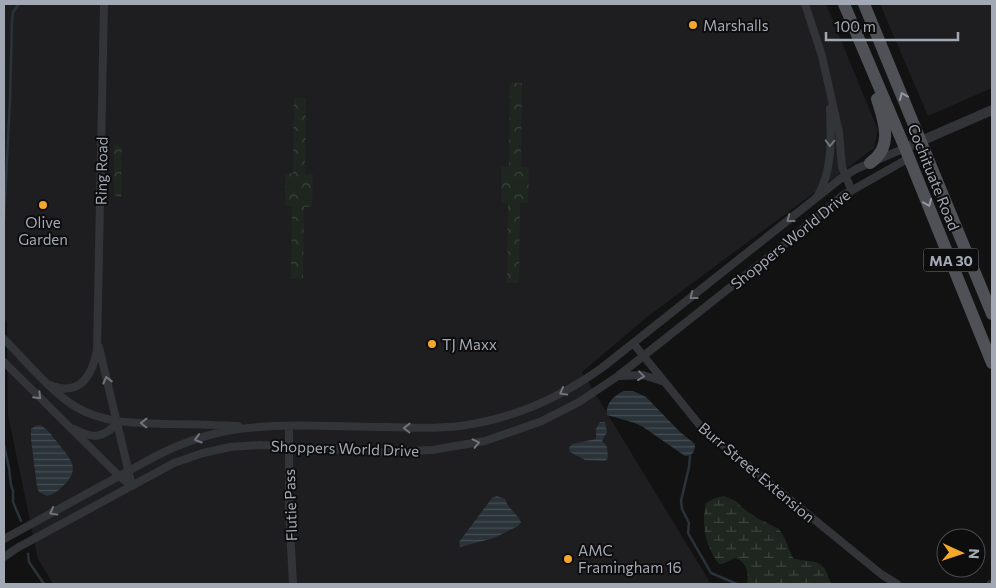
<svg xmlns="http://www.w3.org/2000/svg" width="996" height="588" font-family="Commissioner,sans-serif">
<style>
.built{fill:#1e1e20}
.wetland{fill:url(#wetland-marsh)}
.park{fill:url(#park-crowns)}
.water{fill:url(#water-rules)}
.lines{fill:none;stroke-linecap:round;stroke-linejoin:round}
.stream{stroke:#2a3339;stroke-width:2.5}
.minor{stroke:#333438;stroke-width:8}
.tertiary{stroke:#333438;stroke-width:10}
.primary{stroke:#4f5157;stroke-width:12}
.oneway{stroke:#9297a1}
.oneway2{stroke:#71747c}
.poi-dot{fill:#f5a729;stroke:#0d0d0e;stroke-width:2}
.labels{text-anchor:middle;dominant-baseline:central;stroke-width:4;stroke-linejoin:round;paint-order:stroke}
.shield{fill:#0d0d0e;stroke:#767a82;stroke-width:1}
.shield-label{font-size:14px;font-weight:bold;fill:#a3a9b4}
.poi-label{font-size:15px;fill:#a3a9b4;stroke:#0d0d0e;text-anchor:start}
.street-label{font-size:15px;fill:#a3a9b4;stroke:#0d0d0e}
</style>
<defs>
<pattern id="wetland-marsh" width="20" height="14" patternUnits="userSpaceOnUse" patternTransform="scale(1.25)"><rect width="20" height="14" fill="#1e261f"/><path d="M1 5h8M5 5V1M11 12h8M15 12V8" fill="none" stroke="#3c433d"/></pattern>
<pattern id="park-crowns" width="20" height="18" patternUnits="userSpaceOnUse" patternTransform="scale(1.25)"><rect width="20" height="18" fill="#1e261f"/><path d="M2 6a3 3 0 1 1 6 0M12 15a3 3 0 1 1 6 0" fill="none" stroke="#3c433d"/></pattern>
<pattern id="water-rules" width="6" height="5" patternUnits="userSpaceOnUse" patternTransform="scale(1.25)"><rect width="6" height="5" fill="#2a3339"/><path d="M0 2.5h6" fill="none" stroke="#464e53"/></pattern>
</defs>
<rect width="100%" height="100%" fill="#121213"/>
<path class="built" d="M4,4H826L878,130L874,148L647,317L582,372L711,584H53L38,559L8,415L7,322L4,318Z
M880,4H992V88L928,116Z"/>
<path class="wetland" d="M724,496L736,501L744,509L757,518L779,529L783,535L793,558C817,565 822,555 831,584H747C749,573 747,562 735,558L722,564H719C705,546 701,524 706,503L715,498Z"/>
<path class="park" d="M510,83H522L521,167H529L528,203H520L519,283H507L508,203H501V167L509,166Z
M294,98H306L305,174H313L312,207H304L303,279H291L292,207L285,206V174L293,173Z
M114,145L122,146L121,197L114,196Z"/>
<path class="water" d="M624,391H633L646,397L680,432L695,444C695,451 693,456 685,456L643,427L635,423L607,415C605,404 614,395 624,391Z
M600,422H605L607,432L602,441L607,447L608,458L605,461L585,460L570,452L569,448L572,444L596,439V429Z
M40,425C48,429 52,436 57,442C69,458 82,467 64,485C59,490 55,494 47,496L39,492L37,487L31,439V429L35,426Z
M497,496L505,499C508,509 517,513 521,522L518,526L494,538L460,547L459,542L492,498Z"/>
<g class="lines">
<path class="stream" d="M4,220L10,100L12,21L13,12L19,4
M4,445L9,468L11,485L13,491V502L21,521
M690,456L689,467L681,501L682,509L689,523L688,533L711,573L737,584
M28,554L29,562L44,584"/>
<path class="minor" d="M805,4L822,56L839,132L842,167L851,189
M818,195C833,170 831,137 830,109
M4,339C27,362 49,390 76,407C105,424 137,423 169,424C192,424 215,425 238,426
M633,343L702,428L881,574L897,584
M99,347L132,486
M4,362L119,476L132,486
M620,376L643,375L662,381
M50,385C80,397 92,376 97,350L104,4
M289,426V509L293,584
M74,429C93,439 103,439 118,422
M4,539L154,457C183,442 215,431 248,428C293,423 339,427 385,427C410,428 435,429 460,426C513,419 560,398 603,367L840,179L856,169L905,148
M4,557L17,548L174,463L203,453L230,447L260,445L383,452L432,450L485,441L542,421L579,402L618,376L780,248L842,196L909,158
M991,584H992"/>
<path class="tertiary" d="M905,148L992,110"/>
<path class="primary" d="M844,4L905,148L992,363
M864,4L992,314
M870,163C894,147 884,121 877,99"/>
</g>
<defs><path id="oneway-chevron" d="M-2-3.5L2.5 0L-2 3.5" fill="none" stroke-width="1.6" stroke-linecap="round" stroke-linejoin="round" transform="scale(1.25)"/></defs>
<g class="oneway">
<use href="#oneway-chevron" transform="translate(903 96) rotate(-113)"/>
<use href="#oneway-chevron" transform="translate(928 203) rotate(68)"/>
</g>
<g class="oneway2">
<use href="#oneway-chevron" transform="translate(830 143) rotate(92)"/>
<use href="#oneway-chevron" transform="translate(790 219) rotate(142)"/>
<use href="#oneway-chevron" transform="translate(693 296) rotate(142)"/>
<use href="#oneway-chevron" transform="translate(641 376) rotate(7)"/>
<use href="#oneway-chevron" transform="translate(107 380) rotate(-104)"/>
<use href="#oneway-chevron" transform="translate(563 392) rotate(151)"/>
<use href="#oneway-chevron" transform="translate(38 396) rotate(45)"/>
<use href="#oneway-chevron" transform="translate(144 423) rotate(-179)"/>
<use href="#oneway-chevron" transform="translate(407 428) rotate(-179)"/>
<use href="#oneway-chevron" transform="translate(198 439) rotate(163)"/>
<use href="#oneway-chevron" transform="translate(476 443) rotate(-13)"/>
<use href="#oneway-chevron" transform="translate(53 512) rotate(151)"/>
</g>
<g class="poi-dot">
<circle cx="693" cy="25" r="5"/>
<circle cx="43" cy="205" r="5"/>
<circle cx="432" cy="344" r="5"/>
<circle cx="568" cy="559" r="5"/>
</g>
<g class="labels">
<rect class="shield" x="923.5" y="248.5" width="55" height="23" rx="4"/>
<g class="shield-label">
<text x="951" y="260">MA 30</text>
</g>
<g class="poi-label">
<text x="703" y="25">Marshalls</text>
<text x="43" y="222" text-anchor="middle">Olive<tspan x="43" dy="17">Garden</tspan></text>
<text x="442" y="344">TJ Maxx</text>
<text x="578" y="550">AMC<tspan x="578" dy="17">Framingham 16</tspan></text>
</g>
<g class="street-label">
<text transform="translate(101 171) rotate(-89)">Ring Road</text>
<text transform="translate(934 177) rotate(68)">Cochituate Road</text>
<text transform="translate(790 239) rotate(-39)">Shoppers World Drive</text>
<text transform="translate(345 448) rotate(2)">Shoppers World Drive</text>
<text transform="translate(757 472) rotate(40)">Burr Street Extension</text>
<text transform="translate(290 505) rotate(-92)">Flutie Pass</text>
</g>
</g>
<rect width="996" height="588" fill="none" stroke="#a3a9b4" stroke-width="10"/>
<g transform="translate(961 553) rotate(93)"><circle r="24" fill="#0d0d0e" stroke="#494b50"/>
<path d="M0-4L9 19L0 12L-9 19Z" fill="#f5a729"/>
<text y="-8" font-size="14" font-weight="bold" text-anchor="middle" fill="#a3a9b4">N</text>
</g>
<path d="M826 32v8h132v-8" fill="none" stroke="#a3a9b4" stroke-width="2.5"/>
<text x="834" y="32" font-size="15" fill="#a3a9b4" stroke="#0d0d0e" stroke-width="4" paint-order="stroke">100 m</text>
</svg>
